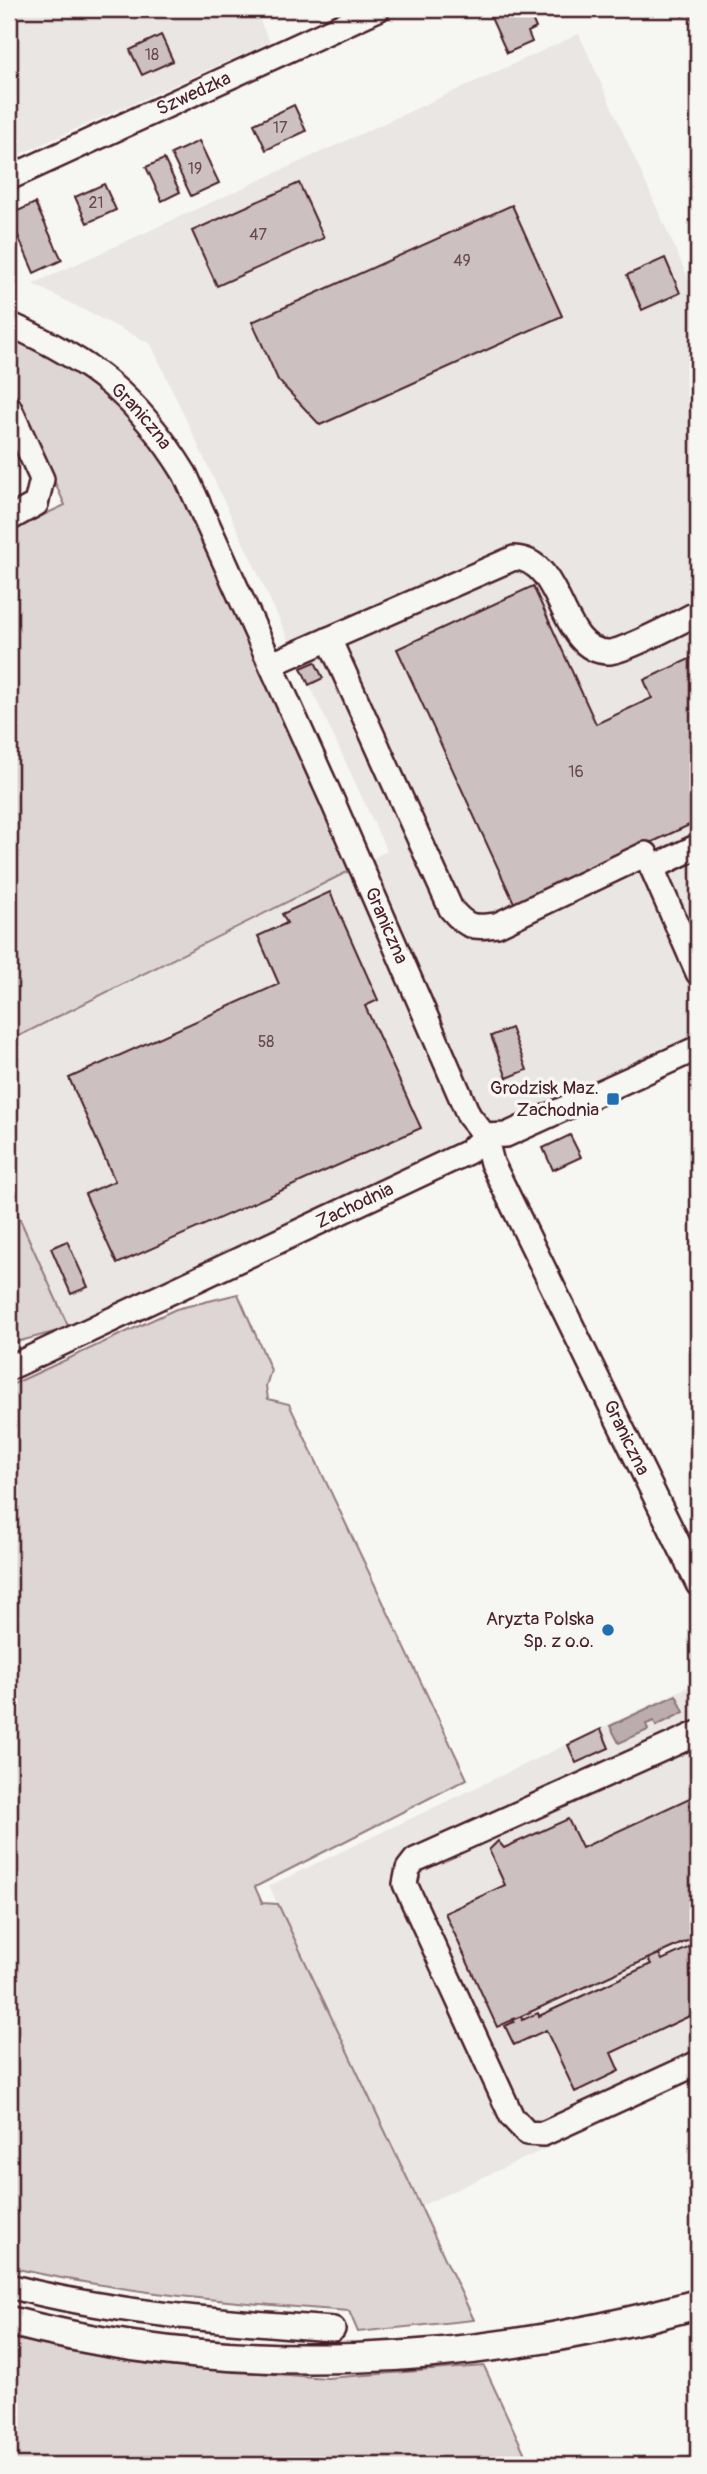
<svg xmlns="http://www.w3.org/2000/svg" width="707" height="2474" font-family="Pangolin,sans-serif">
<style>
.built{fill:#e9e6e3}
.green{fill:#ddd6d5;stroke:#947a80;stroke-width:2}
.water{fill:#bbadae;stroke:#8e747a;stroke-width:2}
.building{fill:#ccc1c0;stroke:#4a1f2b;stroke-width:2}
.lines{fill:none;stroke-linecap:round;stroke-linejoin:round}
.minor-casing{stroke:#4a1f2b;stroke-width:28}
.major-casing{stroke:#4a1f2b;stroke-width:33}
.minor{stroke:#f6f6f2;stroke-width:23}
.major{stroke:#f6f6f2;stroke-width:28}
.poi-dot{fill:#1f6fb2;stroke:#f6f6f2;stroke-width:2.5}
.labels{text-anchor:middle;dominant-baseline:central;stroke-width:7;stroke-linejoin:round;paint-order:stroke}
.number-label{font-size:16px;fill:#6a4850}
.street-label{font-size:19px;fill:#4a1f2b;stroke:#f6f6f2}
.poi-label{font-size:19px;fill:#4a1f2b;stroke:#f6f6f2;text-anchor:end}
</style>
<rect width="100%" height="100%" fill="#f6f6f2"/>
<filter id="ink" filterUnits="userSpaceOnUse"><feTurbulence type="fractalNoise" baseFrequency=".0143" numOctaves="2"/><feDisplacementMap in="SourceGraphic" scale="14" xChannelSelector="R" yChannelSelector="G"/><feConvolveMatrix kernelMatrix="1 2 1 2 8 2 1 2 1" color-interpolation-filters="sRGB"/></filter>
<g filter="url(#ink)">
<path class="built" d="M9,9H254L270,42L9,159Z
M579,34L698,300V1038L69,1328L9,1195V1041L387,851L151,344L33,284Z
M698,1682V2079L420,2206L269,1886Z"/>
<path class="green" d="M9,334C53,357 109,385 140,426C158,451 172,478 187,505L355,868L9,1041V531L65,505L9,381Z
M9,1195L69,1328L9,1344Z
M238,1294L271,1370L266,1386L268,1399L289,1404L467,1779L255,1887L262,1903L278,1904L474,2320L358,2332L349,2311C235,2303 121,2293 9,2267V1386L176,1309Z
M9,2338L154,2365L327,2378L484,2366L530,2465H9Z"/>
<path class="water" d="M676,1695L684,1712L656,1726L654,1721L646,1724L648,1730L619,1743L610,1726Z"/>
<path class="building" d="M493,9H510L511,12L528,9L536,28L528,32L532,42L507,53L488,11Z
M678,9H698V19L693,21L690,13L682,16Z
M161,35L173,61L142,75L130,50Z
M294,105L306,131L266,150L254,124Z
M199,141L219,183L191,196L171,154Z
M164,159L180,192L162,201L146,167Z
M299,183L324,238L217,286L192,231Z
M104,184L116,210L87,223L75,197Z
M35,203L62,260L34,273L9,215Z
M512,205L562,316L320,425L278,380L252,322Z
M665,258L680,293L642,310L627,275Z
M533,586L596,724L652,698L644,680L698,655V821L515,905L397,649Z
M315,662L323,678L309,685L301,668Z
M330,892L378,1000L365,1006L421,1128L117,1264L85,1194L115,1181L69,1078L279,984L258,936L287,923L282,914Z
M511,1028L527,1070L507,1078L491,1036Z
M570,1135L581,1157L553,1170L543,1148Z
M67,1241L88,1287L71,1294L51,1248Z
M601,1729L609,1748L576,1763L568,1745Z
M698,1794V1936L497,2027L445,1913L505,1885L489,1850L498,1841L504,1848L568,1819L582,1848Z
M694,1945L698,1954V2012L611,2053L619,2071L575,2092L546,2030L514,2045L505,2026L514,2022L513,2019L521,2016L522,2020L538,2013L539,2016L651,1964L648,1959L659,1954L662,1960Z"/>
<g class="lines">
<defs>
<g id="minor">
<path id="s1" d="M9,178L378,9"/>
<path id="s2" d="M9,324C92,361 137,396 185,474L332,800L469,1116L485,1136L492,1163L698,1584"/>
<path d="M9,407L42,479L36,504L9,519"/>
<path d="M329,639L451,909C467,928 473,928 497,925L646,854L652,868"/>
<path d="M272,664L514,558C564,559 559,652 608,652C624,652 681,621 698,613"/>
<path d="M698,846L652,868L698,973"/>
<path d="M485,1136L506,1135L698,1048"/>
<path id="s3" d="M9,1368L468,1152L485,1136"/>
<path d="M698,1733L415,1860L408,1869L405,1884L512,2117L527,2133L543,2134L698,2063"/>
<path d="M9,2286C115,2314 224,2321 333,2329"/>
</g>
<path id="major" d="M9,2321C234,2380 476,2366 698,2304"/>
</defs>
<use href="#minor" class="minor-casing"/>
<use href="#major" class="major-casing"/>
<use href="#minor" class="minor"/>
<use href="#major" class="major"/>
</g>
</g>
<g class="poi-dot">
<rect x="606" y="1092" width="14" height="14" rx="3.5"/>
<circle cx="608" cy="1630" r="7"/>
</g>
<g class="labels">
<g class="number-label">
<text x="152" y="55">18</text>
<text x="280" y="128">17</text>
<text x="195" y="169">19</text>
<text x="96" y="203">21</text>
<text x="258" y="235">47</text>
<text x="462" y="261">49</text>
<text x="576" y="772">16</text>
<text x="266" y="1042">58</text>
</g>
<g class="street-label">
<text stroke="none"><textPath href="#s1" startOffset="203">Szwedzka</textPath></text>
<text stroke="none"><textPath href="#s2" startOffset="163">Graniczna</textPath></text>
<text stroke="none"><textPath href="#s2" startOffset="730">Graniczna</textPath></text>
<text stroke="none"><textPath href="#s3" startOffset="382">Zachodnia</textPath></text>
<text stroke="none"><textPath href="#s2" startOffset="1297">Graniczna</textPath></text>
</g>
<g class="poi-label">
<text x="599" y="1088">Grodzisk Maz.<tspan x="599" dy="22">Zachodnia</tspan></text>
<text x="594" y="1619">Aryzta Polska<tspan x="594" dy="22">Sp. z o.o.</tspan></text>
</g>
</g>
<rect width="707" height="2474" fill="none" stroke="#f6f6f2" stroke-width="35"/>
<rect x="18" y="18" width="672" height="2439" fill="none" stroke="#4a1f2b" stroke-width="2.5" filter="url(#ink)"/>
</svg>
